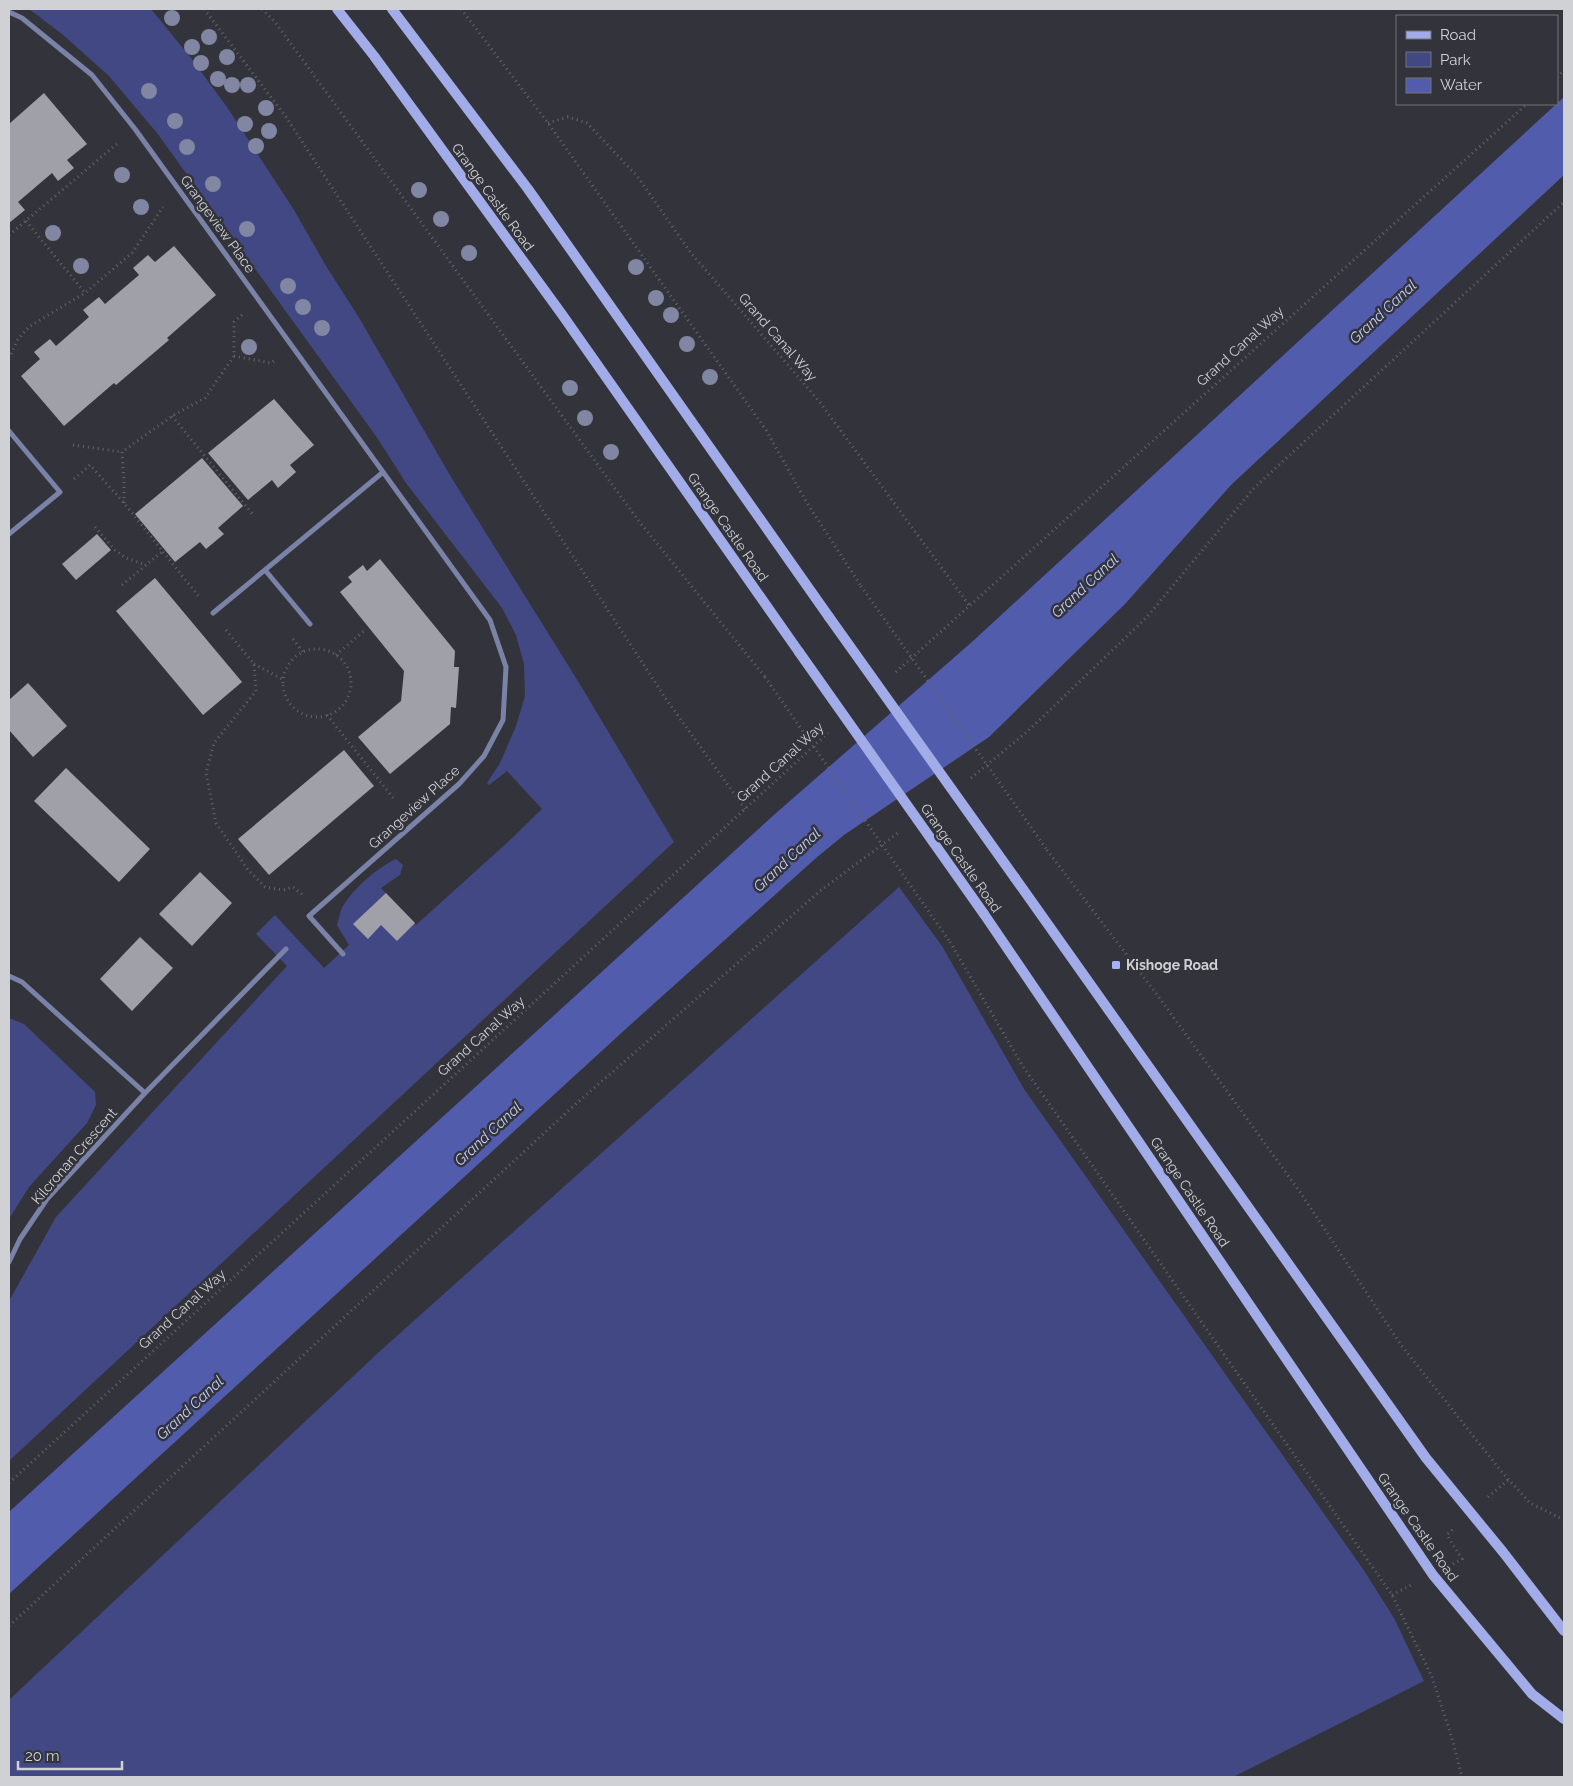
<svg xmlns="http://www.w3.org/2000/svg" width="1573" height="1786" font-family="Raleway,sans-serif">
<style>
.green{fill:#414884}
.water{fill:#525cad}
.building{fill:#9fa0a8}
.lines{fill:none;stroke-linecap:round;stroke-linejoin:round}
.path{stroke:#64656b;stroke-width:3;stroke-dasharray:1 4;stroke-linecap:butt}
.street{stroke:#7a82a7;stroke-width:5}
.secondary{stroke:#a1ace8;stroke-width:10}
.path-bridge{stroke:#64656b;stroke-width:3;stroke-dasharray:1 4;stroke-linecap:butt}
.secondary-bridge{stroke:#a1ace8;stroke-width:10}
.tree{fill:#8186a2}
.poi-dot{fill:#a4b2fc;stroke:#33343b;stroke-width:2}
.labels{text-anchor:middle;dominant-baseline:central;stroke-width:5;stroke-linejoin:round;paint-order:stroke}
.street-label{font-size:14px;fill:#d0d1d5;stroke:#33343b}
.poi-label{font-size:14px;font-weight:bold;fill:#d0d1d5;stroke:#33343b;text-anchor:start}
.water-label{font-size:15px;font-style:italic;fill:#c3ccf9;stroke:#33343b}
</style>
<rect width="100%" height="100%" fill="#33343b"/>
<path class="green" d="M29,9H151L191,58L227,107L294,210L326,266L358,316L451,477L581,686L674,842L9,1461V1301L56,1217L287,966L256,934L275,915L324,968L349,945L337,925C339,919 340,911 343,906C354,888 377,868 396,859L403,865L400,875L381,888L416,925L509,841L542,809L507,771L489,785L487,783L500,763L516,726L525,696L524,664L516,635L502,608L406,483L378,439L157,133L109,76L62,34Z
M899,887L942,946L1024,1089L1363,1569L1394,1618L1424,1681L1233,1777H9V1700L379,1352Z
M9,1018L24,1024L95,1092L96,1105L87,1123L29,1187L9,1219Z"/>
<path class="water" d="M1564,97V175L1231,485L1125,604L989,737L844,835L816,858L629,1026L9,1594V1512L775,814L973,641Z"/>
<path class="building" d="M44,93L87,144L67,160L74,168L58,181L52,173L18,202L25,210L9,223V124Z
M174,246L216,295L167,338L169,340L116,385L114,383L64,426L21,376L40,359L34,352L50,339L56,346L89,317L83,310L99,297L105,304L139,275L133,268L148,255L155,262Z
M274,399L314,445L290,465L296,472L278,488L272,480L248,500L208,453Z
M202,458L243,506L218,528L224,534L206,549L200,542L175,562L135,514Z
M97,534L111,550L76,580L62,564Z
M380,559L455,651L454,667H459L456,708L451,707L450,724L390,774L358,737L401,701L404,671L340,592L352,582L348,577L363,565L367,571Z
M155,578L242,682L203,715L116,611Z
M28,683L67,726L33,757L9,730V700Z
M344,750L374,786L269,875L238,839Z
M66,768L150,849L119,882L34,801Z
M200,872L232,903L192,946L159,914Z
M386,893L415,923L397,941L381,925L368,939L353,924Z
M140,937L173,968L132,1011L100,979Z"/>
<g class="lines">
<path class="path" d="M204,9L286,117L666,699L745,809
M262,9L275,22L638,520L765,677
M461,9L548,123L766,430L807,503L861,586
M1557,77L1564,70
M548,123L568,117L587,123L637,176L691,253L819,401L969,605
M26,221L85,293
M9,235L118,143
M11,354L18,339L30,326L85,293L132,253L163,207
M234,356L271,363L275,360
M172,416L254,516
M73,445L122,452
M74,479L90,465L124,503L200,598
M124,503V481L122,452L172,416L205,398L234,356V322L243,314
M95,527L115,550L126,558L146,565
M122,585L163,551
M226,630L254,664L256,691L214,743L206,773L216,823L248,870L265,887L283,890L293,887L303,895
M293,639L303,652
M283 683a34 34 0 1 1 68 0a34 34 0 1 1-68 0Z
M336,655L365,630
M254,664L284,680
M896,672L1527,104
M327,715L394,799
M971,778L1028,731L1147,617L1254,488L1564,202
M1047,850L1161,1000L1300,1192L1401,1345L1501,1471L1530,1503L1564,1520
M950,942L1022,1065L1392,1595L1432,1677L1452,1738L1462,1777
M9,1483L828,733
M1488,1497L1508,1480
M1453,1564L1462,1559L1447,1535L1454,1528
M1392,1595L1411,1585
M9,1626L578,1102L820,891L898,833"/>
<path class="street" d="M9,12L22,18L92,75L135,129L490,620L506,667L503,720L484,756L459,784L309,916L343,954
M9,431L60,492L9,534
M265,570L310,624
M213,613L382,473
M9,976L22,982L145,1093
M9,1262L20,1239L47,1199L145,1093L286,949"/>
<path class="secondary" d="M337,9L374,56L561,313L799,652
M392,9L528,189L829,617
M1015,878L1426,1458L1503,1552L1564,1631
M984,914L1433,1575L1532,1694L1564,1719"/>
<path class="path-bridge" d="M861,586L1047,850
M765,677L950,942"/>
<path class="secondary-bridge" d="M829,617L1015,878
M799,652L984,914"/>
</g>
<g class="tree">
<circle cx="172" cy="18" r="8"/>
<circle cx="209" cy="37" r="8"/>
<circle cx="192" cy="47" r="8"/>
<circle cx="227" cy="57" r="8"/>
<circle cx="201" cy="63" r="8"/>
<circle cx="218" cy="79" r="8"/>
<circle cx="232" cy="85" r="8"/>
<circle cx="248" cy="85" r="8"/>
<circle cx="149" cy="91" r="8"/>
<circle cx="266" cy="108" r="8"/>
<circle cx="175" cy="121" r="8"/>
<circle cx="245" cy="124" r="8"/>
<circle cx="269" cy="131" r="8"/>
<circle cx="256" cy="146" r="8"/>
<circle cx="187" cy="147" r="8"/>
<circle cx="122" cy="175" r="8"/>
<circle cx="213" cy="184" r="8"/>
<circle cx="419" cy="190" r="8"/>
<circle cx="141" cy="207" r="8"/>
<circle cx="441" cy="219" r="8"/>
<circle cx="247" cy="229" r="8"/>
<circle cx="53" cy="233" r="8"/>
<circle cx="469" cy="253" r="8"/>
<circle cx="81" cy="266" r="8"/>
<circle cx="636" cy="267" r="8"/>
<circle cx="288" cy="286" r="8"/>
<circle cx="656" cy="298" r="8"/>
<circle cx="303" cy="307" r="8"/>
<circle cx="671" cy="315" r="8"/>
<circle cx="322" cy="328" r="8"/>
<circle cx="687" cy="344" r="8"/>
<circle cx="249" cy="347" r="8"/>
<circle cx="710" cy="377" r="8"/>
<circle cx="570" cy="388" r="8"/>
<circle cx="585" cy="418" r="8"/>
<circle cx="611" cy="452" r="8"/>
</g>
<rect class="poi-dot" x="1111" y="960" width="10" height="10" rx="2.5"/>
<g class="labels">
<g class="street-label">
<text transform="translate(493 197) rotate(54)">Grange Castle Road</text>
<text transform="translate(218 224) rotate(54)">Grangeview Place</text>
<text transform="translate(778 337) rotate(49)">Grand Canal Way</text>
<text transform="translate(1240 346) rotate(-42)">Grand Canal Way</text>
<text transform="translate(728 527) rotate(55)">Grange Castle Road</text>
<text transform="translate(780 762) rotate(-42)">Grand Canal Way</text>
<text transform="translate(414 807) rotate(-42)">Grangeview Place</text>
<text transform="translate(961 858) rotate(55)">Grange Castle Road</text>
<text transform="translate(481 1036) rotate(-42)">Grand Canal Way</text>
<text transform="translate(74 1156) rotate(-49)">Kilcronan Crescent</text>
<text transform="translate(1190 1192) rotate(56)">Grange Castle Road</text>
<text transform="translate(182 1309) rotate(-42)">Grand Canal Way</text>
<text transform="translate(1418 1527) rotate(55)">Grange Castle Road</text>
</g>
<g class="poi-label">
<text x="1126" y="965">Kishoge Road</text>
</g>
<g class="water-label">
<text transform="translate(1383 312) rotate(-43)">Grand Canal</text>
<text transform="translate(1085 586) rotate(-43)">Grand Canal</text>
<text transform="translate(787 860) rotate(-43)">Grand Canal</text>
<text transform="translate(488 1134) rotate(-43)">Grand Canal</text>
<text transform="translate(190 1408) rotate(-43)">Grand Canal</text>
</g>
</g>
<rect width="1573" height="1786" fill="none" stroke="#d0d1d5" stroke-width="20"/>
<rect x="1396" y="15" width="162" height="90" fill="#33343b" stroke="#727379"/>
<rect x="1406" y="31" width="25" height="8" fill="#a1ace8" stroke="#727379"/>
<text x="1440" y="40" font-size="15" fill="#d0d1d5">Road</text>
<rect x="1406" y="52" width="25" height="15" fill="#414884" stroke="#727379"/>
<text x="1440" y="65" font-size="15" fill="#d0d1d5">Park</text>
<rect x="1406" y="78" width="25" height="15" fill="#525cad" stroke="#727379"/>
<text x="1440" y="90" font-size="15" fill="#d0d1d5">Water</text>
<path d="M18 1761v8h104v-8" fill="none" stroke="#d0d1d5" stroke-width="2.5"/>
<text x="25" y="1761" font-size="15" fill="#d0d1d5" stroke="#33343b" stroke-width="4" paint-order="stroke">20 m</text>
</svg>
